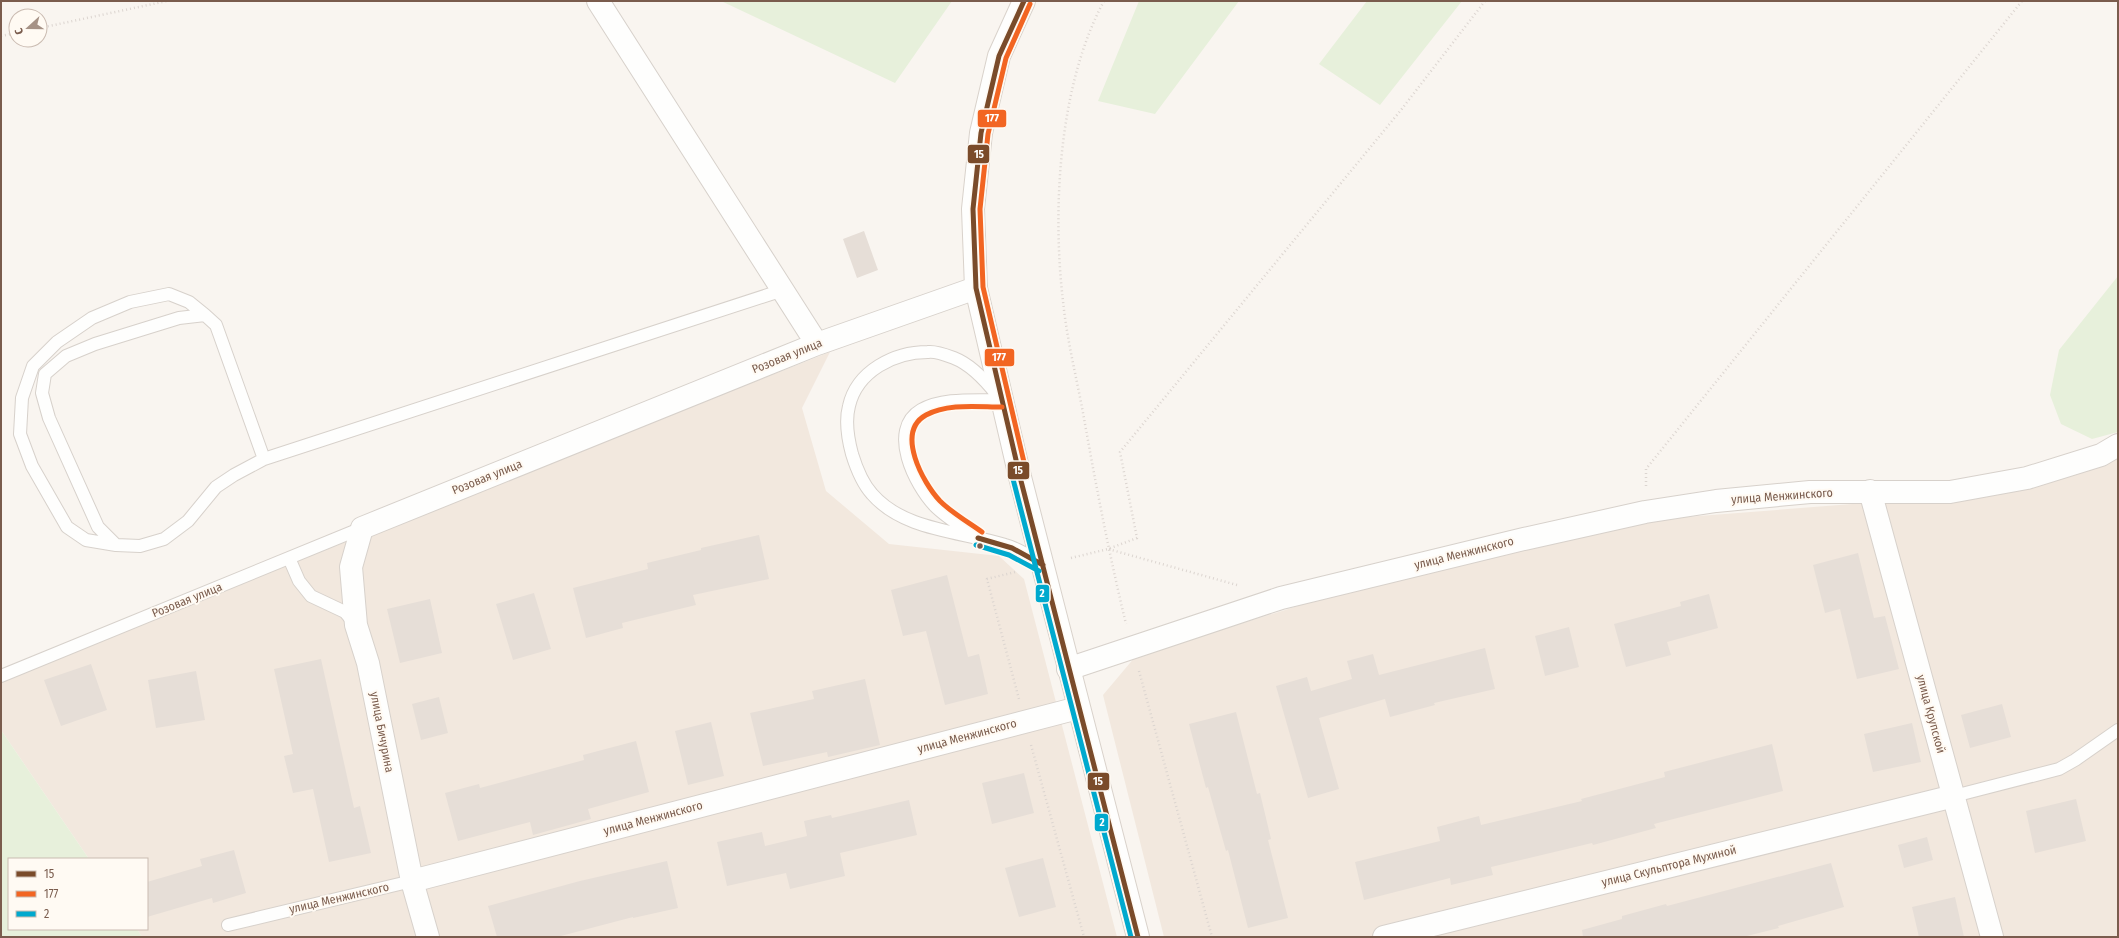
<svg xmlns="http://www.w3.org/2000/svg" width="2119" height="938" font-family="'Fira Sans Condensed',sans-serif">
<style>
.residential{fill:#f2e8de}
.green{fill:#e7f0db}
.building{fill:#e6ded7}
.lines{fill:none;stroke-linecap:round;stroke-linejoin:round}
.lane-casing{stroke:#d7d1cb;stroke-width:14}
.street-casing{stroke:#d7d1cb;stroke-width:24}
.secondary-casing{stroke:#d9d2cb;stroke-width:24}
.path{stroke:#dcd5d0;stroke-width:2.5;stroke-dasharray:1 3;stroke-linecap:butt}
.lane{stroke:#fefefd;stroke-width:12}
.street{stroke:#fefefd;stroke-width:22}
.secondary{stroke:#fefefd;stroke-width:22}
.bus-1-casing{stroke:#fffaf3;stroke-width:8}
.bus-2-casing{stroke:#fffaf3;stroke-width:8}
.bus-3-casing{stroke:#fffaf3;stroke-width:8}
.bus-1{stroke:#7a4b2a;stroke-width:5}
.bus-2{stroke:#f26522;stroke-width:5}
.bus-3{stroke:#00a9ce;stroke-width:5}
.bus-dot{fill:#7a5c4d;stroke:#fffaf3;stroke-width:1.5}
.labels{text-anchor:middle;dominant-baseline:central;stroke-width:4;stroke-linejoin:round;paint-order:stroke}
.street-label{font-size:12px;fill:#7a5c4d;stroke:#fffaf3}
.line-badge{stroke:#fffaf3;stroke-width:1.5}
.badge-label{font-size:11px;text-anchor:middle;font-weight:bold;fill:#fff}
</style>
<rect width="100%" height="100%" fill="#f9f5f0"/>
<path class="residential" d="M830,352L802,408L826,491L889,544L999,556L1024,579L1117,937H142L137,929H147V859H89L1,730L2,677Z
M2118,458V937H1164L1103,695L1135,657L1339,593L1647,520L1994,493Z"/>
<path class="green" d="M721,1H952L895,83Z
M1139,1H1239L1155,114L1098,101Z
M1367,1H1462L1380,105L1319,64Z
M2118,276V432L2092,439L2061,424L2050,395L2059,350Z
M1,730L89,859H9V929H137L142,937H1Z"/>
<path class="building" d="M864,231L878,270L857,278L843,239Z
M759,535L769,579L693,595L696,605L622,623L623,628L586,638L573,588L648,569L647,563L701,550V548Z
M1858,553L1874,618L1885,616L1899,669L1857,679L1840,609L1825,613L1813,565Z
M947,575L968,657L979,654L988,694L945,705L926,631L903,636L891,590Z
M534,593L551,649L513,660L496,604Z
M1709,594L1718,628L1667,642L1671,655L1626,667L1614,624L1681,606L1680,602Z
M430,599L442,653L400,663L387,609Z
M1569,627L1579,667L1545,676L1535,636Z
M1485,648L1495,689L1434,703L1435,705L1390,717L1385,699L1319,718L1339,789L1308,798L1276,686L1307,677L1311,691L1352,679L1347,661L1373,654L1379,675Z
M321,659L354,808L360,806L371,853L329,862L313,789L293,793L284,756L293,754L274,669Z
M91,664L107,710L61,726L44,680Z
M196,671L205,720L156,728L148,680Z
M865,679L880,745L828,757L827,752L763,766L750,713L814,699L812,691Z
M439,697L448,733L421,740L412,704Z
M2002,704L2011,737L1970,748L1961,715Z
M1236,712L1257,794L1260,793L1271,839L1268,840L1288,918L1248,928L1228,850L1226,851L1208,787L1206,788L1189,724Z
M711,722L724,776L688,785L675,731Z
M1912,723L1921,762L1873,772L1864,734Z
M636,741L649,792L588,809L591,819L533,835L530,822L458,841L445,793L479,784L480,788L584,760L583,755Z
M1772,744L1783,791L1654,824L1656,828L1593,845L1592,843L1491,867L1493,875L1451,885L1450,878L1364,900L1355,862L1440,841L1437,827L1479,816L1481,825L1582,801L1581,799L1665,777L1664,772Z
M1024,773L1034,813L992,824L982,783Z
M2076,799L2086,841L2035,853L2026,811Z
M909,800L917,835L840,853L845,876L790,889L786,873L727,886L717,842L762,832L765,846L807,836L804,821L831,815L832,818Z
M1927,837L1933,860L1904,868L1898,845Z
M234,850L246,893L213,903L212,898L147,917V882L202,866L200,859Z
M1043,858L1056,907L1019,917L1005,868Z
M667,861L678,908L633,918V917L557,937H497L488,906L580,881Z
M1831,863L1844,907L1778,926L1779,928L1743,937H1583L1582,930L1622,919V916L1666,904L1667,906Z
M1955,897L1964,937H1919L1912,907Z"/>
<g class="lines">
<defs>
<path id="lane" d="M997,395C986,381 972,365 954,358C946,355 936,351 928,352C894,352 857,371 849,406C845,421 848,439 852,454C856,467 862,483 872,494C904,531 961,531 1005,545C1019,549 1031,557 1043,565
M264,459L216,325L205,315L179,318L95,344L66,356L45,374L42,393L49,418L98,527L116,545L140,546L164,539L188,521L216,487L234,475L264,459L783,290
M974,535C961,526 946,517 935,506C915,485 887,430 921,410C944,397 977,401 1002,400
M116,545L86,540L67,527L32,466L20,434L22,398L33,366L57,342L92,318L130,302L169,294L189,302L205,315
M289,558L299,581L311,596L345,612L354,623
M1,676L362,528
M1954,796L2059,769L2075,760L2118,730
M228,925L412,881"/>
<path id="street" d="M598,1L817,344
M1870,491L1992,937
M1068,669L1281,598L1524,539L1645,512L1716,501L1810,492H1950L2027,478L2101,455L2118,445
M412,881L1078,708
M428,937L412,881L368,663L356,625L351,567L362,528L817,344L976,288
M1384,937L1954,796"/>
<path id="secondary" d="M1024,1L999,56L981,133L973,209L976,288L1020,477L1138,937"/>
</defs>
<use href="#lane" class="lane-casing"/>
<use href="#street" class="street-casing"/>
<use href="#secondary" class="secondary-casing"/>
<path class="path" d="M1104,1C1059,84 1052,208 1063,301C1067,342 1078,383 1085,424C1097,491 1110,558 1126,624
M40,28L167,1
M1,36L16,33
M1646,486V469L2022,1
M1071,558L1108,549
M1015,572L987,579L1019,699
M1237,585L1108,549L1137,538L1120,452L1401,110L1485,1
M1139,671L1212,937
M1031,745L1084,937"/>
<use href="#lane" class="lane"/>
<use href="#street" class="street"/>
<use href="#secondary" class="secondary"/>
<defs>
<path id="bus-1" d="M1024,1L999,56L981,133L973,209L976,288L1020,477L1138,937
M978,538L1012,548L1043,565"/>
<path id="bus-2" d="M1027,475L983,287L980,209L988,134L1006,58L1030,4
M982,532C968,522 952,513 940,501C923,483 895,432 926,415C948,403 978,407 1002,407"/>
<path id="bus-3" d="M1013,479L1131,937
M976,545L1009,555L1039,571"/>
</defs>
<use href="#bus-1" class="bus-1-casing"/>
<use href="#bus-2" class="bus-2-casing"/>
<use href="#bus-3" class="bus-3-casing"/>
<use href="#bus-1" class="bus-1"/>
<use href="#bus-2" class="bus-2"/>
<use href="#bus-3" class="bus-3"/>
</g>
<circle class="bus-dot" cx="980" cy="546" r="3.5"/>
<g class="labels">
<g class="street-label">
<text transform="translate(787 356) rotate(-22)">Розовая улица</text>
<text transform="translate(487 477) rotate(-22)">Розовая улица</text>
<text transform="translate(1782 496) rotate(-4)">улица Менжинского</text>
<text transform="translate(1464 553) rotate(-14)">улица Менжинского</text>
<text transform="translate(187 600) rotate(-22)">Розовая улица</text>
<text transform="translate(1931 714) rotate(75)">улица Крупской</text>
<text transform="translate(382 732) rotate(79)">улица Бичурина</text>
<text transform="translate(967 736) rotate(-15)">улица Менжинского</text>
<text transform="translate(653 818) rotate(-15)">улица Менжинского</text>
<text transform="translate(1669 866) rotate(-14)">улица Скульптора Мухиной</text>
<text transform="translate(339 898) rotate(-13)">улица Менжинского</text>
</g>
</g>
<g class="line-badge">
<rect x="977" y="109" width="30" height="19" rx="4" fill="#f26522"/>
<rect x="967" y="144" width="23" height="20" rx="4" fill="#7a4b2a"/>
<rect x="984" y="348" width="31" height="19" rx="4" fill="#f26522"/>
<rect x="1007" y="461" width="23" height="19" rx="4" fill="#7a4b2a"/>
<rect x="1035" y="584" width="15" height="19" rx="4" fill="#00a9ce"/>
<rect x="1087" y="772" width="23" height="19" rx="4" fill="#7a4b2a"/>
<rect x="1094" y="813" width="15" height="19" rx="4" fill="#00a9ce"/>
</g>
<g class="badge-label">
<text x="992" y="122">177</text>
<text x="979" y="158">15</text>
<text x="999" y="361">177</text>
<text x="1018" y="474">15</text>
<text x="1042" y="597">2</text>
<text x="1098" y="785">15</text>
<text x="1102" y="826">2</text>
</g>
<rect width="2119" height="938" fill="none" stroke="#7a5c4d" stroke-width="4"/>
<rect x="8" y="858" width="140" height="72" fill="#fffaf3" stroke="#cabbb1"/>
<rect x="16" y="871" width="20" height="6" fill="#7a4b2a" stroke="#cabbb1"/>
<text x="44" y="878" font-size="12" fill="#7a5c4d">15</text>
<rect x="16" y="891" width="20" height="6" fill="#f26522" stroke="#cabbb1"/>
<text x="44" y="898" font-size="12" fill="#7a5c4d">177</text>
<rect x="16" y="911" width="20" height="6" fill="#00a9ce" stroke="#cabbb1"/>
<text x="44" y="918" font-size="12" fill="#7a5c4d">2</text>
<g transform="translate(28 28) rotate(249)"><circle r="19" fill="#fffaf3" stroke="#cabbb1"/>
<path d="M0-3L7 15L0 10L-7 15Z" fill="#a69286"/>
<text y="-6" font-size="11" font-weight="bold" text-anchor="middle" fill="#7a5c4d">С</text>
</g>
</svg>
